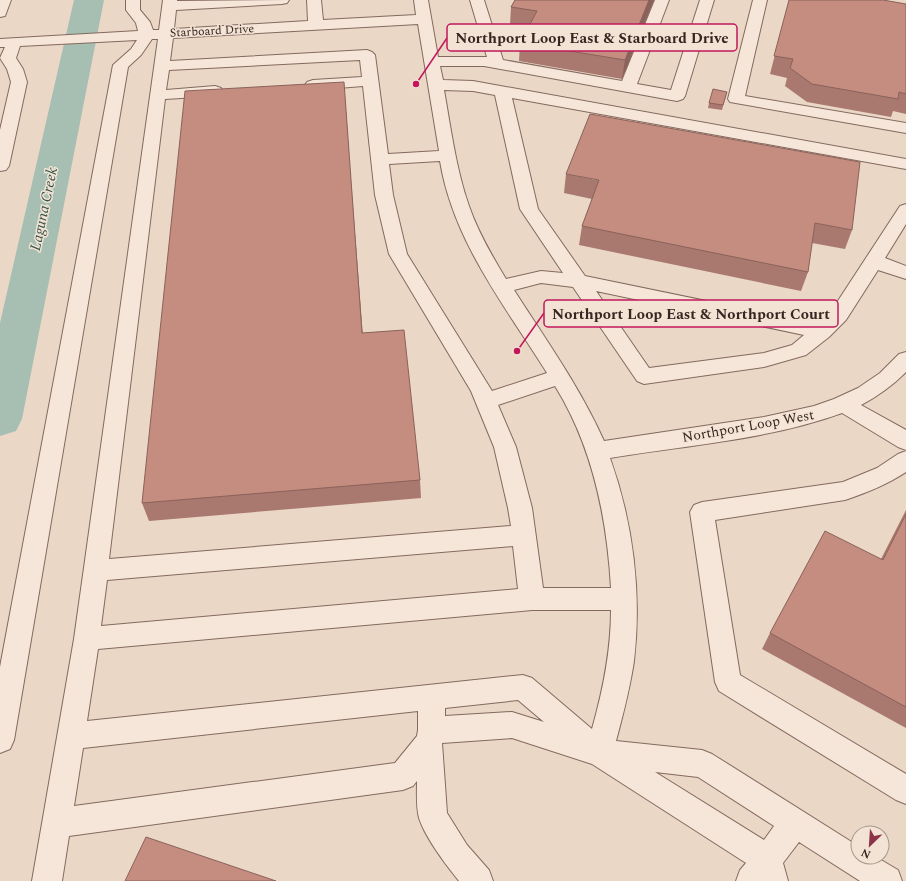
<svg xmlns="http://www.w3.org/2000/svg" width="906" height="881" font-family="Spectral,serif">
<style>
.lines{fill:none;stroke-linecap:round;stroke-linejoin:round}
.river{fill:#a7beb2;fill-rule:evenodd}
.minor-casing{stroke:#84695e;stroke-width:2}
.minor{fill:#f6e6d9;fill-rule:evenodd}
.wall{fill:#a9786e}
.shaded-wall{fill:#8a625a}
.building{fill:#c58c80;stroke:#8a625a}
.labels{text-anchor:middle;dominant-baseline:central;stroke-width:3;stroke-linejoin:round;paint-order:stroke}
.far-street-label{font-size:12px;fill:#362520;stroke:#f2e3d5}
.street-label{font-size:14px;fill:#362520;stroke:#f2e3d5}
.water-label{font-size:15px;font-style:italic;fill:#315449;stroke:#f2e3d5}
.leader{fill:none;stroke:#c2185b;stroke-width:1.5}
.callout-dot{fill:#c2185b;stroke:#f2e3d5;stroke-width:1.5}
.callout{fill:#f2e3d5;stroke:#c2185b;stroke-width:1.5}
.callout-label{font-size:15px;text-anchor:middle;font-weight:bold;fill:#362520}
</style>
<rect width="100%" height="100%" fill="#ead7c6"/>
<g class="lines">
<path class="river" d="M74,0H104L22,419L16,431L0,436V323Z"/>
<defs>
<path id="minor" d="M0,0H11L5,16L0,17Z
M126,0H140V10L150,22L153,30H159L163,0H177V1L289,0L287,3L282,4L176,10L174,29L308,21L307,0H321L323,20L416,15L414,0H428L438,57H487L470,0H484L503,60L622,81L655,0H669L637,84L671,90L700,0H714L685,96L683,99L677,101L484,66H440L443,80L473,81L906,159V169L512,98L538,209L585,276L818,324L832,310L900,206L906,204V224L885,258L906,266V279L878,270L846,320L829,337L806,355L764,367L644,384L637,381L573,287L541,283L514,290C546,340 580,387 604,441L764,417L814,406L834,399L858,388L880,373L899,354L906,352V372C893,385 878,396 861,405L906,430V450L898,447L842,413C768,440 687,445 610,458C633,522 642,593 634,661C630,688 623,715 616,741L702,750L712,754L858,846V857H876L898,870L902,881H860L799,842L783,863L788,881H736L740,870L746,863L592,764L512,738L442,743L447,813L467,845L489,870L493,881H459C446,865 425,837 419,818C416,807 417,792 417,781L413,786L403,790L69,836L62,881H32L74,639L158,39H152L141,55L128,67L14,740L10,749L0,753V667L113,65L131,49L137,40L20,46L16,58L23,69L27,82L9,166L6,170L0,171V130L11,82L7,69L0,58L5,47H0V39L138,31L136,23L126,10ZM418,24L439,151L388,154L375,55L372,52L367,50L170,61L173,38ZM360,60L362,77L313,80L307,82L305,85L307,88L313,90L363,86L375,195L389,254L471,391L494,447L508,508L511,526L109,559L165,99L215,96L221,94L223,91L221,88L215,86L166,90L169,70ZM444,90L473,91L495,95L520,209L563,273L541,271L506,279C492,256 478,232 469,206C456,169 451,129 444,90ZM440,161C453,241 505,306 547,373L492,391L407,254L393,195L389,164ZM596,291L804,335L792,345L764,353L649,368ZM555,386C593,447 607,518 611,588H543L532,508L516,447L498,405ZM513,546L518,589L101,626L107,580ZM532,610H611C611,651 603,690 592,729L532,678L523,675L87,721L98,649ZM518,700L544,722L512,712L445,716V708ZM418,711V730L417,736L395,763L74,806L83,748ZM655,772L698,777L774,826L764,840Z
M753,0H767L745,96L906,123V133L730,102L728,99Z
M906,451V472C888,484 866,493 845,500L715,520L740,675L906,774V804L896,800L719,691L715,682L690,512L694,505L702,502L843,482L877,468L898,454Z"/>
</defs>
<use href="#minor" class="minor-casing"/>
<use href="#minor" class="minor"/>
</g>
<path class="wall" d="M515,0H654L622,79L519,61L520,43L528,28L510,25L511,7Z
M789,0L906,4V114L893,111L891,117L807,102L785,86L787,78L770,74Z
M727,92L722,110L708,108L709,103Z
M345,100L362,333L420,480L421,498L149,521L142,503Z
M566,174L852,230L845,249L812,243L808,272L801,291L579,245L582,226L592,199L564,193Z
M906,510V728L762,649L770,633L881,559Z"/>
<path class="shaded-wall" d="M649,0H654L622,79L625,60Z
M344,82L345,100L364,351L362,333Z"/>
<path class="building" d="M515,0H649L625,60L520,43L537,11L511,7Z
M789,0H883L906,4V94L899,92L898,99L812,84L790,68L793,59L774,56Z
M344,82L362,333L404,330L420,480L142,503L185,91Z
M713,89L727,92L723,105L709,103Z
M590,114L860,162L852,230L815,223L808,272L582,226L599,180L566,174Z
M906,514V707L770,633L825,531L883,560Z
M146,837L276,881H125Z"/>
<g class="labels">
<g class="far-street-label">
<text transform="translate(212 31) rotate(-3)">Starboard Drive</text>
</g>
<g class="street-label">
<text transform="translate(748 426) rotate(-10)">Northport Loop West</text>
</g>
<g class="water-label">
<text transform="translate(44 209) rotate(-78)">Laguna Creek</text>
</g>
</g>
<path class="leader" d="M416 84L447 38M517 351L544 313"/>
<g class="callout-dot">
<circle cx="416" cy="84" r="4"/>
<circle cx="517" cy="351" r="4"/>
</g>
<g class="callout">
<rect x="447" y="24" width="290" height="27" rx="4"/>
<rect x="544" y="300" width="294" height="27" rx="4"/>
</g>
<g class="callout-label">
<text x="592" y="43">Northport Loop East &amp; Starboard Drive</text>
<text x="691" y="319">Northport Loop East &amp; Northport Court</text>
</g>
<g transform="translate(870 845) rotate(205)"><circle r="19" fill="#f2e3d5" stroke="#a7978d"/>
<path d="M0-3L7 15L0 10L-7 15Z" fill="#8d3349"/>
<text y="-6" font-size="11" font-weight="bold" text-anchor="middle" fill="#362520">N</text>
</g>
</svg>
